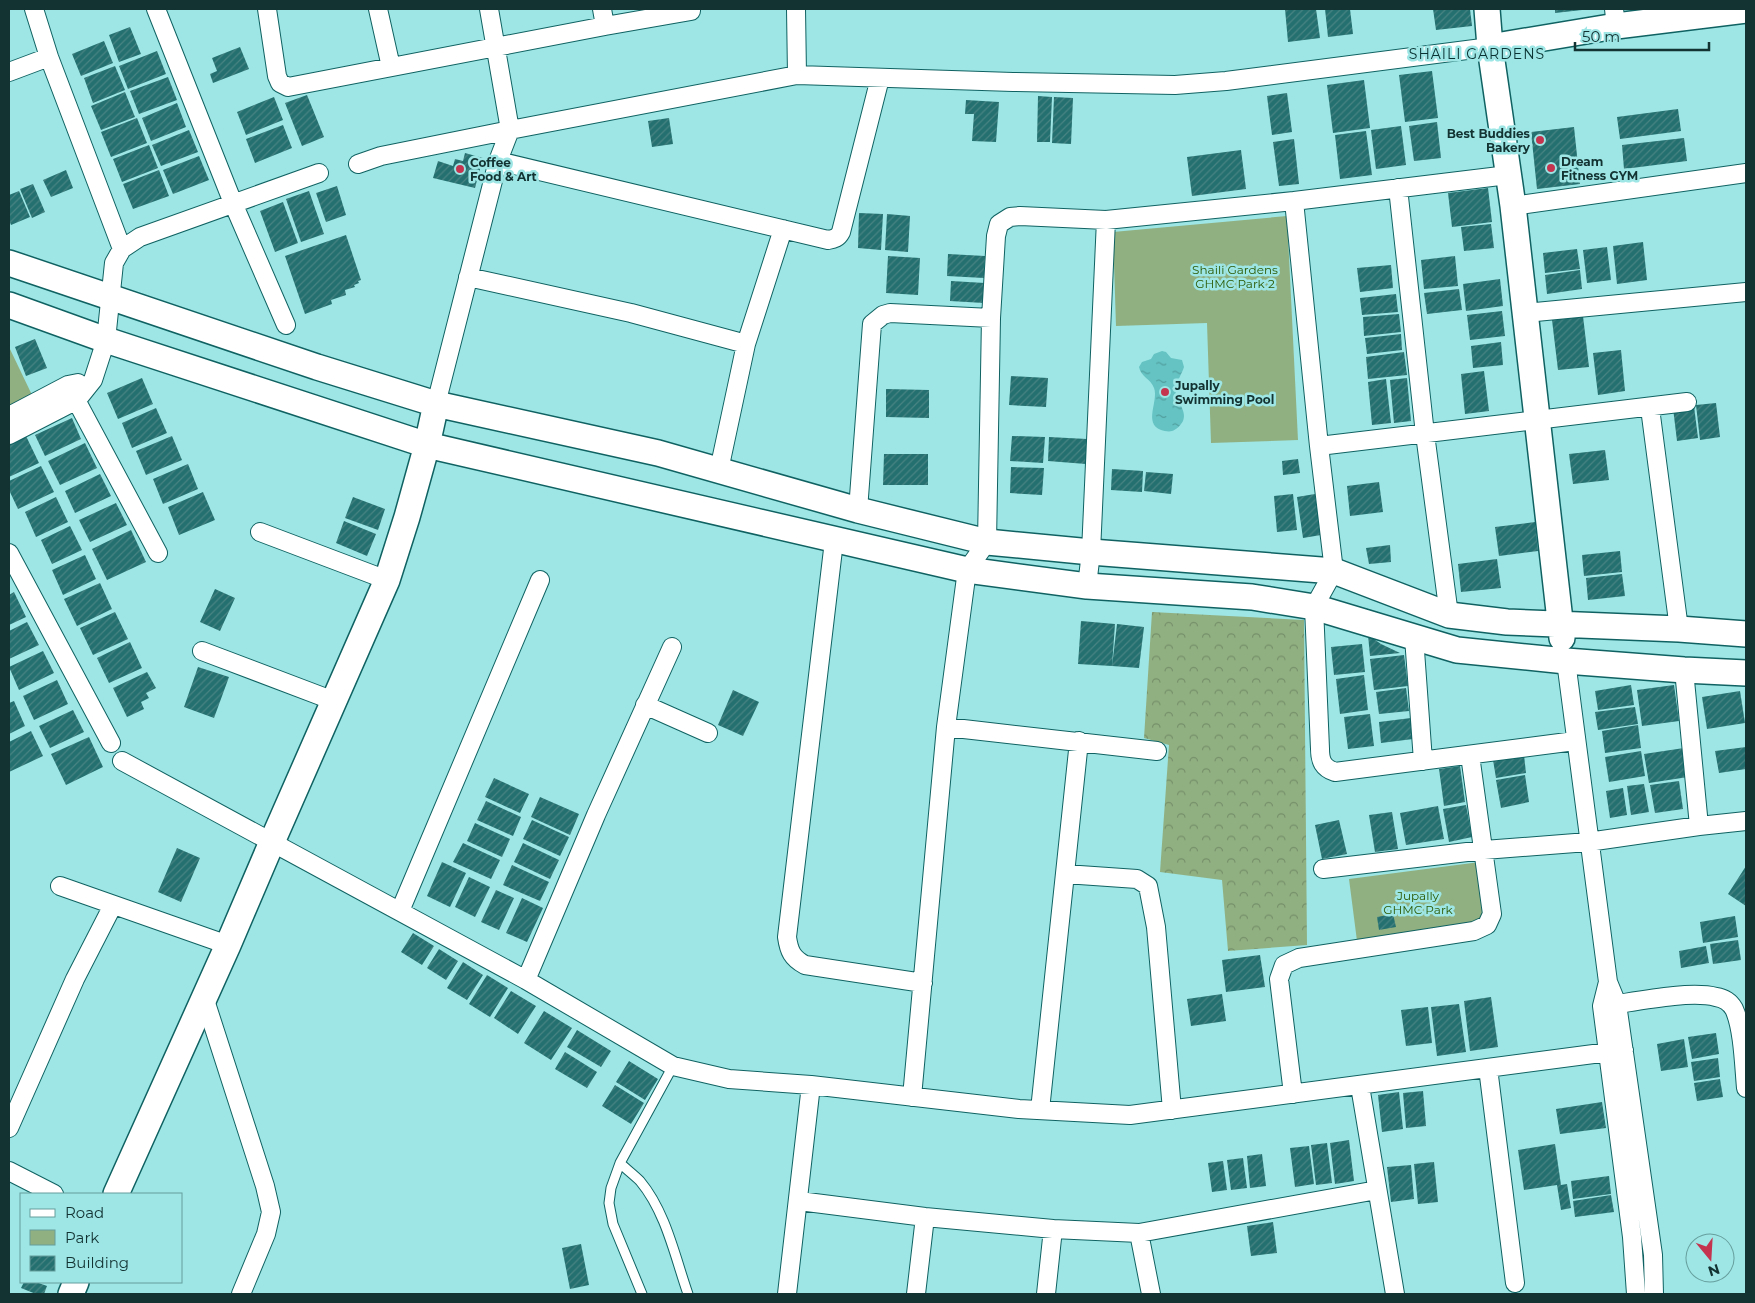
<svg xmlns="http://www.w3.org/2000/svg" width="1755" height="1303" font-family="Montserrat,sans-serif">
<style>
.forest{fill:url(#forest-crowns)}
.park{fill:#91b081}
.water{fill:url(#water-ripples)}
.building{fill:url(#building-hatch)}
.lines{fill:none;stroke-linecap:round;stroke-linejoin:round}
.lane-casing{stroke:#106262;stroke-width:11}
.street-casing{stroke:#106262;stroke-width:20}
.secondary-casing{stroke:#106262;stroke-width:28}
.lane{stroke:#fff;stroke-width:9}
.street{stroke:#fff;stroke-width:18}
.secondary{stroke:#fff;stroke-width:25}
.poi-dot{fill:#c5344f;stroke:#9de6e5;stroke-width:2}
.labels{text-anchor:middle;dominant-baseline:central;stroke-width:5;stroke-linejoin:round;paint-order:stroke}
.poi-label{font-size:12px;font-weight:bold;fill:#133232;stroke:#9de6e5;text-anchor:start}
.park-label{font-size:12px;fill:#2b5802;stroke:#9de6e5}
.neighbourhood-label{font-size:14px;letter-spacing:1px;fill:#0b3333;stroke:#9de6e5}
</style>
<defs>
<pattern id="forest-crowns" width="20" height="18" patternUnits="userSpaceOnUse" patternTransform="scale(1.25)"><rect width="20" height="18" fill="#91b081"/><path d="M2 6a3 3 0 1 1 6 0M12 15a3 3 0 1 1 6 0" fill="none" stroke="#75906a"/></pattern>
<pattern id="water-ripples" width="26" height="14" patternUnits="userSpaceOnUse" patternTransform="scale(1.25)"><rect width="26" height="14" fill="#65c3c3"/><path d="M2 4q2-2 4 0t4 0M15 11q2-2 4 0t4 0" fill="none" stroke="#529f9f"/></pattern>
<pattern id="building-hatch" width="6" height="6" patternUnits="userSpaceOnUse" patternTransform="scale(1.25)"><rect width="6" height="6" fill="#246f6f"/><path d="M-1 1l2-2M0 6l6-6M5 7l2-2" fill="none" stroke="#498484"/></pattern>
</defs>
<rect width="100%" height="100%" fill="#9de6e5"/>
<path class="forest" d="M1152,612L1304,620L1307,945L1228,951L1222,880L1160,872L1169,745L1144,738Z"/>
<path class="park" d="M1287,216L1298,440L1211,443L1207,323L1116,326L1113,232Z
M9,347L32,395L9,408Z
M1480,862L1488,924L1357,941L1349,879Z"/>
<path class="water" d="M1162,351L1166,352L1171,358L1182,360L1184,367C1182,374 1177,380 1176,388C1174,400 1188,410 1183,421C1181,425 1176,430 1172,431C1169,432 1164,431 1161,430C1143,423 1159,401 1154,388C1151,379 1141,377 1139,367L1142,362L1151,359L1154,354Z"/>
<path class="building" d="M1285,9H1316L1320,38L1288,42Z
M1325,9H1350L1353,34L1328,37Z
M1433,9H1470L1472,26L1436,30Z
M1555,9H1581L1582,10L1555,13Z
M130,27L141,54L119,62L109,35Z
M104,41L113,63L81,76L72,54Z
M240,47L249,69L213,83L210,74L217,71L212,58Z
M157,51L166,74L128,89L119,66Z
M115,66L125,90L93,103L84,78Z
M1432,71L1438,118L1405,122L1399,75Z
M168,77L177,100L139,114L130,91Z
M1364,80L1370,128L1333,133L1327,85Z
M125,92L135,117L101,130L91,106Z
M1287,93L1292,132L1272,135L1267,96Z
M307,95L324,137L302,146L285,103Z
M1038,96L1052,97L1050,142H1037Z
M274,97L283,120L246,135L237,112Z
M1054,97L1073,98L1071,144L1052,143Z
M966,100L999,102L996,142L972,141L974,114H965Z
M177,103L186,127L151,141L142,118Z
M1678,109L1681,131L1620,139L1617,117Z
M137,118L147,143L111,157L101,132Z
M669,118L673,144L652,147L648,121Z
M1437,122L1441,158L1414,161L1409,126Z
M283,125L292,148L255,163L246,139Z
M1401,126L1406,165L1376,169L1371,130Z
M1574,127L1580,184L1537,189L1531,132Z
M189,130L198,152L161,166L152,145Z
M1366,131L1372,175L1340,179L1335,135Z
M1684,138L1687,161L1624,169L1622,145Z
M1294,139L1299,184L1279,186L1273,142Z
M149,145L158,168L122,182L113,159Z
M1241,150L1246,189L1192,196L1187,157Z
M465,153L483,158L475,188L433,178L438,161L453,166L455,159L463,161Z
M199,156L209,180L173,194L163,170Z
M66,170L73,188L51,197L43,180Z
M159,170L169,196L133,209L123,184Z
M33,184L45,212L32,218L20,189Z
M337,186L346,215L326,222L316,193Z
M1488,188L1492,222L1452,227L1448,193Z
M19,191L30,217L11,225L9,220V195Z
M309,191L324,234L301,242L286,199Z
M283,202L298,243L275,252L260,211Z
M859,213L883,214L881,250L858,248Z
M887,214L910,216L908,252L885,250Z
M1491,224L1494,248L1464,251L1461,227Z
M346,235L361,280L358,281L359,283L354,285L355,287L345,290L346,295L331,300L332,304L305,314L285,256Z
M1643,242L1647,280L1617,284L1613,246Z
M1607,247L1611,280L1587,283L1583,250Z
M1577,249L1580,269L1545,273L1543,253Z
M948,254L985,256L984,278L947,276Z
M888,256L920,258L918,295L886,293Z
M1455,256L1458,286L1424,289L1421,260Z
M1391,265L1393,288L1360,292L1357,268Z
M1580,270L1582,289L1547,294L1545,275Z
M1500,279L1503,306L1466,311L1463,284Z
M951,281L985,283L984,303L950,301Z
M1459,289L1462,310L1427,314L1424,293Z
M1396,294L1398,312L1362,315L1360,298Z
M1502,311L1505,336L1470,340L1467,315Z
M1399,314L1401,332L1364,336L1363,317Z
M1583,316L1589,367L1558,370L1552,320Z
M1401,334L1402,350L1367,354L1365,338Z
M35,339L47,368L26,376L15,347Z
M1501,342L1503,365L1473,368L1471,346Z
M1621,350L1625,391L1598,395L1593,353Z
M1404,352L1407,375L1368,379L1366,357Z
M1484,371L1489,411L1465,414L1461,374Z
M1011,376L1048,378L1046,407L1009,405Z
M142,378L153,404L118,419L107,393Z
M1407,378L1411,421L1394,423L1390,380Z
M1386,379L1391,423L1372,425L1368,382Z
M886,389L929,390V418L886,417Z
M1716,403L1720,437L1700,440L1696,405Z
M1694,406L1698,438L1677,441L1673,408Z
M156,408L167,433L132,448L122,423Z
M72,418L81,439L45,456L35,435Z
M26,436L39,463L9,477V444Z
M172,436L182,460L146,475L136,451Z
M1012,436L1045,437L1043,463L1010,461Z
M1049,437L1087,439L1086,464L1048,461Z
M85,443L97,468L60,485L48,461Z
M1605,450L1609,480L1573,484L1569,454Z
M884,454H928V485H883Z
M1298,459L1300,473L1283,475L1282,461Z
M188,464L198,489L163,504L153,479Z
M41,466L54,492L18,509L9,490V481Z
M1011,467L1044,468L1042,495L1010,493Z
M1112,469L1143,471L1142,492L1111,490Z
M1146,472L1173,474L1171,494L1144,491Z
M100,474L111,496L75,513L65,491Z
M1379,482L1383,512L1350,516L1347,486Z
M203,492L215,520L179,535L168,507Z
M1293,494L1297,530L1277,532L1274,496Z
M1315,494L1321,535L1303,538L1297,497Z
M56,497L68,522L36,537L25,512Z
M353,497L385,509L378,530L345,518Z
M116,503L127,525L90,542L79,520Z
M344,521L376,534L367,556L336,543Z
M1535,522L1538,551L1499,556L1495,527Z
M70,526L82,550L52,564L41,540Z
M131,530L146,562L107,580L92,549Z
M1390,545L1391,562L1369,564L1366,548Z
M1620,551L1622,572L1584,576L1582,555Z
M85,555L96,579L63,595L52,570Z
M1497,559L1501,588L1461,592L1458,564Z
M1622,574L1625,596L1588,600L1586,578Z
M100,583L112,609L77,626L64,599Z
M215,589L235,598L220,631L200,622Z
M14,592L26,617L9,625V595Z
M115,612L128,639L93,655L80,628Z
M1081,621L1115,624L1112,666L1078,664Z
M27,622L39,645L9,659V631Z
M1117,624L1144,627L1139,668L1112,666Z
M1368,635L1381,644L1400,653L1370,656Z
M130,642L142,668L109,683L97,658Z
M1362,644L1365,672L1334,675L1331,647Z
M43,651L54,673L19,690L9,667Z
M1404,655L1408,686L1374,690L1370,659Z
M198,667L229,677L214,718L184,707Z
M147,672L156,688L146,693L149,698L141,702L144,709L127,717L113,688Z
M1364,675L1368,710L1340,714L1336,679Z
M57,680L68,704L34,720L23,696Z
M1631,685L1634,705L1598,710L1595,691Z
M1674,685L1679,721L1642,726L1637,690Z
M1406,688L1409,711L1379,714L1376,692Z
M733,690L759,702L743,736L718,725Z
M1740,691L1745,723L1707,729L1702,697Z
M14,701L25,726L9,734V703Z
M1635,707L1638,724L1598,730L1595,712Z
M73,710L84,732L50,748L39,726Z
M1370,714L1374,746L1348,749L1344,717Z
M1411,718L1413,739L1381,743L1379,722Z
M1638,725L1641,748L1605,753L1602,731Z
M31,731L43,756L9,772V742Z
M89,737L103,767L66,785L51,754Z
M1746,747V769L1719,773L1715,751Z
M1684,748L1688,777L1649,783L1644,754Z
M1641,751L1645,776L1609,782L1605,757Z
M1524,755L1526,773L1496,778L1493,760Z
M1460,766L1465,802L1444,806L1439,769Z
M1525,775L1529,802L1501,808L1496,780Z
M494,778L529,794L520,813L485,797Z
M1679,781L1683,809L1655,813L1650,785Z
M1644,784L1649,812L1631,815L1627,786Z
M1623,788L1627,815L1610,818L1606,791Z
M540,797L579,814L570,835L531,817Z
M486,801L521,817L513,836L477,820Z
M1466,805L1472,837L1449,842L1443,809Z
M1438,806L1444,839L1406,845L1400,813Z
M1392,812L1398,849L1375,852L1369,815Z
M532,820L569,837L560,856L523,839Z
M1339,820L1347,854L1322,859L1315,825Z
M475,823L510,839L502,857L467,841Z
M463,843L500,860L491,879L453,862Z
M523,843L559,860L550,879L514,862Z
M177,848L200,858L181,902L158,892Z
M442,862L466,873L450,907L427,896Z
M512,865L549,882L540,901L503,885Z
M1746,866V906L1728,894Z
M469,877L490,887L475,917L455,907Z
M496,890L514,898L499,930L481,922Z
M522,898L543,908L527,942L506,933Z
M1393,914L1396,927L1379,930L1377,917Z
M1735,916L1738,937L1703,943L1700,922Z
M413,933L434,946L422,965L401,952Z
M1738,940L1741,960L1713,964L1710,944Z
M1706,946L1709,963L1681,968L1679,951Z
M439,949L458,961L446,980L427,968Z
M1260,955L1265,987L1226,992L1222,960Z
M463,962L483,975L467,1000L447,988Z
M487,975L508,988L490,1017L469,1004Z
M511,991L536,1006L518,1034L494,1018Z
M1222,994L1226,1021L1191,1026L1187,999Z
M1491,997L1498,1047L1470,1051L1464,1001Z
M1459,1004L1466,1052L1437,1056L1431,1007Z
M1428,1007L1432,1043L1406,1046L1401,1010Z
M544,1011L572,1028L551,1060L524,1043Z
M577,1030L611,1051L601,1067L567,1047Z
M1716,1033L1719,1054L1692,1059L1688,1037Z
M1684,1039L1688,1067L1661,1071L1657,1044Z
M565,1052L597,1072L587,1088L555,1069Z
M1718,1058L1720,1077L1694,1081L1691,1062Z
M629,1061L658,1079L645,1100L616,1082Z
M1720,1079L1723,1097L1697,1101L1694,1083Z
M615,1085L644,1103L631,1124L602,1106Z
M1423,1091L1426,1126L1406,1128L1403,1093Z
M1399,1092L1403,1129L1382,1132L1378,1095Z
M1602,1102L1606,1128L1560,1134L1556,1109Z
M1349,1140L1354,1181L1335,1184L1330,1143Z
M1327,1143L1332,1183L1316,1185L1311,1145Z
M1555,1144L1561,1185L1567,1184L1571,1208L1561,1210L1557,1185L1524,1190L1518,1150Z
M1309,1146L1314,1184L1295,1187L1290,1148Z
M1262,1154L1266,1186L1250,1188L1247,1156Z
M1243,1158L1247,1188L1231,1190L1227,1160Z
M1223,1161L1227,1190L1212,1192L1208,1163Z
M1434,1162L1438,1202L1418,1204L1414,1164Z
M1411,1165L1414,1199L1391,1202L1387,1167Z
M1609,1176L1611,1194L1573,1199L1571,1181Z
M1611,1195L1614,1212L1575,1217L1573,1201Z
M1273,1222L1277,1253L1251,1256L1247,1226Z
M581,1244L589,1285L570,1289L562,1248Z
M24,1282H36L47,1286L44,1294H36L21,1288Z"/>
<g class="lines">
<defs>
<path id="lane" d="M620,1163C626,1169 634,1175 640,1181C666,1212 675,1257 688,1294
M642,1294L613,1224L609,1203L611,1188L620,1163L673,1066"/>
<path id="street" d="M34,9L49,57L122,249
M156,9L233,203L286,325
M267,9L277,76L280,83L288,87L605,26L602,9
M378,9L391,67
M796,9L797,75
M1614,9L1616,26
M605,26L691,11V9
M9,72L49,57
M498,161L828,240C834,239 838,238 841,232L880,78
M358,164L381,156L510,130L489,9
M1398,188L1425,434L1449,615
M1294,201L1319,446L1334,571L1314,607L1320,749C1320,761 1323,768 1335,772L1575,741
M1513,206L1746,173
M468,277L631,313L746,344
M1525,313L1746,292
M68,385L158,553
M436,404L498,161L510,130L797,75L1013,82L1175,85L1226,81L1490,47
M1650,408L1679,629
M9,416L68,385L78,383
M9,435L77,400L93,380L106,340L114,263L122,249L140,237L319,173
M1319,446L1687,402
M719,470L746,344L783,229
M858,510L872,324L883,315L890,313L991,318
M260,532L387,580
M834,541L787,937C789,951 792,958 805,965L923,983
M9,553L111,743
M1087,586L1091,552L1106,220
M1414,637L1423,761
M202,651L334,701
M1566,661L1608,982L1617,1004L1650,1234L1653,1255L1654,1294
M1684,670L1699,826
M645,705L708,733
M946,727L1157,751
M122,761L526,980L673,1066L729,1079L811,1085L1019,1109L1130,1115L1624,1050
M1323,869L1484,850L1588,842L1699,826L1746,821
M1065,874L1137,879L1148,886L1156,927L1172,1110
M60,886L228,945
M400,911L540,580
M526,980L596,815L672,647
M1608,982L1602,1006L1632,1237L1636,1294
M204,997L265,1186L271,1212L266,1234L241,1294
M1605,1006C1634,1002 1689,990 1716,997C1723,998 1730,1002 1734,1009C1743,1028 1744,1066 1746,1088
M1488,1068L1515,1283
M1360,1086L1395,1294
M1293,1094L1279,979L1284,965L1299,958L1474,931L1487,925L1492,914L1470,755
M912,1097L946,727L967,570L987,542L991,318L996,236L999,224L1010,217L1020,216L1106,220L1294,201L1508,175
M1040,1110L1079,741
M9,1128L75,979L113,905
M9,1171L54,1194
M799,1201L925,1217L1053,1229L1139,1233
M787,1294L811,1085
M916,1294L925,1217
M1046,1294L1053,1229
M1151,1294L1139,1233L1377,1190"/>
<path id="secondary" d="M1487,9L1490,47L1513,206L1562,638
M1490,47L1616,26L1746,10
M9,263L317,367L436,404L658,453L858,510L987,542L1091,552L1334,571L1449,615L1507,622L1679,629L1746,634
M9,305L106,340L427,445L967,570L1087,586L1252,597L1314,607L1457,650L1566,661L1684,670L1746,673
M116,1194L228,945L272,842L387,580L407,517L427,445L436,404
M71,1294L76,1282"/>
</defs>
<use href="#lane" class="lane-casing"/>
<use href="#street" class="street-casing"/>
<use href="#secondary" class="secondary-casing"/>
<use href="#lane" class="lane"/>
<use href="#street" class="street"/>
<use href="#secondary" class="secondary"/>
</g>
<g class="poi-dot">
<circle cx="1540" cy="140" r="5"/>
<circle cx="1551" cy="168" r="5"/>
<circle cx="460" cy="169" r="5"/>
<circle cx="1165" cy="392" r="5"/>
</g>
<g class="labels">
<g class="poi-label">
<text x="1530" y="133" text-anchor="end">Best Buddies<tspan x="1530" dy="14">Bakery</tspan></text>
<text x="1561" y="161">Dream<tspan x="1561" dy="14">Fitness GYM</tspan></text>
<text x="470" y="162">Coffee<tspan x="470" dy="14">Food &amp; Art</tspan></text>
<text x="1175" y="385">Jupally<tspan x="1175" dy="14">Swimming Pool</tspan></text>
</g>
<g class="park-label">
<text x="1235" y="269">Shaili Gardens<tspan x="1235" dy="14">GHMC Park 2</tspan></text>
<text x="1418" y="895">Jupally<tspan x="1418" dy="14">GHMC Park</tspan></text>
</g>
<g class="neighbourhood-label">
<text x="1477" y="54">SHAILI GARDENS</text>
</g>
</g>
<rect width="1755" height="1303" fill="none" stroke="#133232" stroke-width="20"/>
<rect x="20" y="1193" width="162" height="90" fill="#9de6e5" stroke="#669e9d"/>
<rect x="30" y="1209" width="25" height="8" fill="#ffffff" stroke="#669e9d"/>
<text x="65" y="1218" font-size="15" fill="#133232">Road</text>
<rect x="30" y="1230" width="25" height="15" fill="#91b081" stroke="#669e9d"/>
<text x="65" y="1243" font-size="15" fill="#133232">Park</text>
<rect x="30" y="1256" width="25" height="15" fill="url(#building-hatch)" stroke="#669e9d"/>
<text x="65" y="1268" font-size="15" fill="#133232">Building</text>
<g transform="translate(1710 1258) rotate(162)"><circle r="24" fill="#9de6e5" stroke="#669e9d"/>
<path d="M0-4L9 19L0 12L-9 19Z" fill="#c5344f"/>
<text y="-8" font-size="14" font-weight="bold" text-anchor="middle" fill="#133232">N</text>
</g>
<path d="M1575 42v8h134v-8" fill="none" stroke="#133232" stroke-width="2.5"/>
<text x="1582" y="42" font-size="15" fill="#133232" stroke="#9de6e5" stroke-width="4" paint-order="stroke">50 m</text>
</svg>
